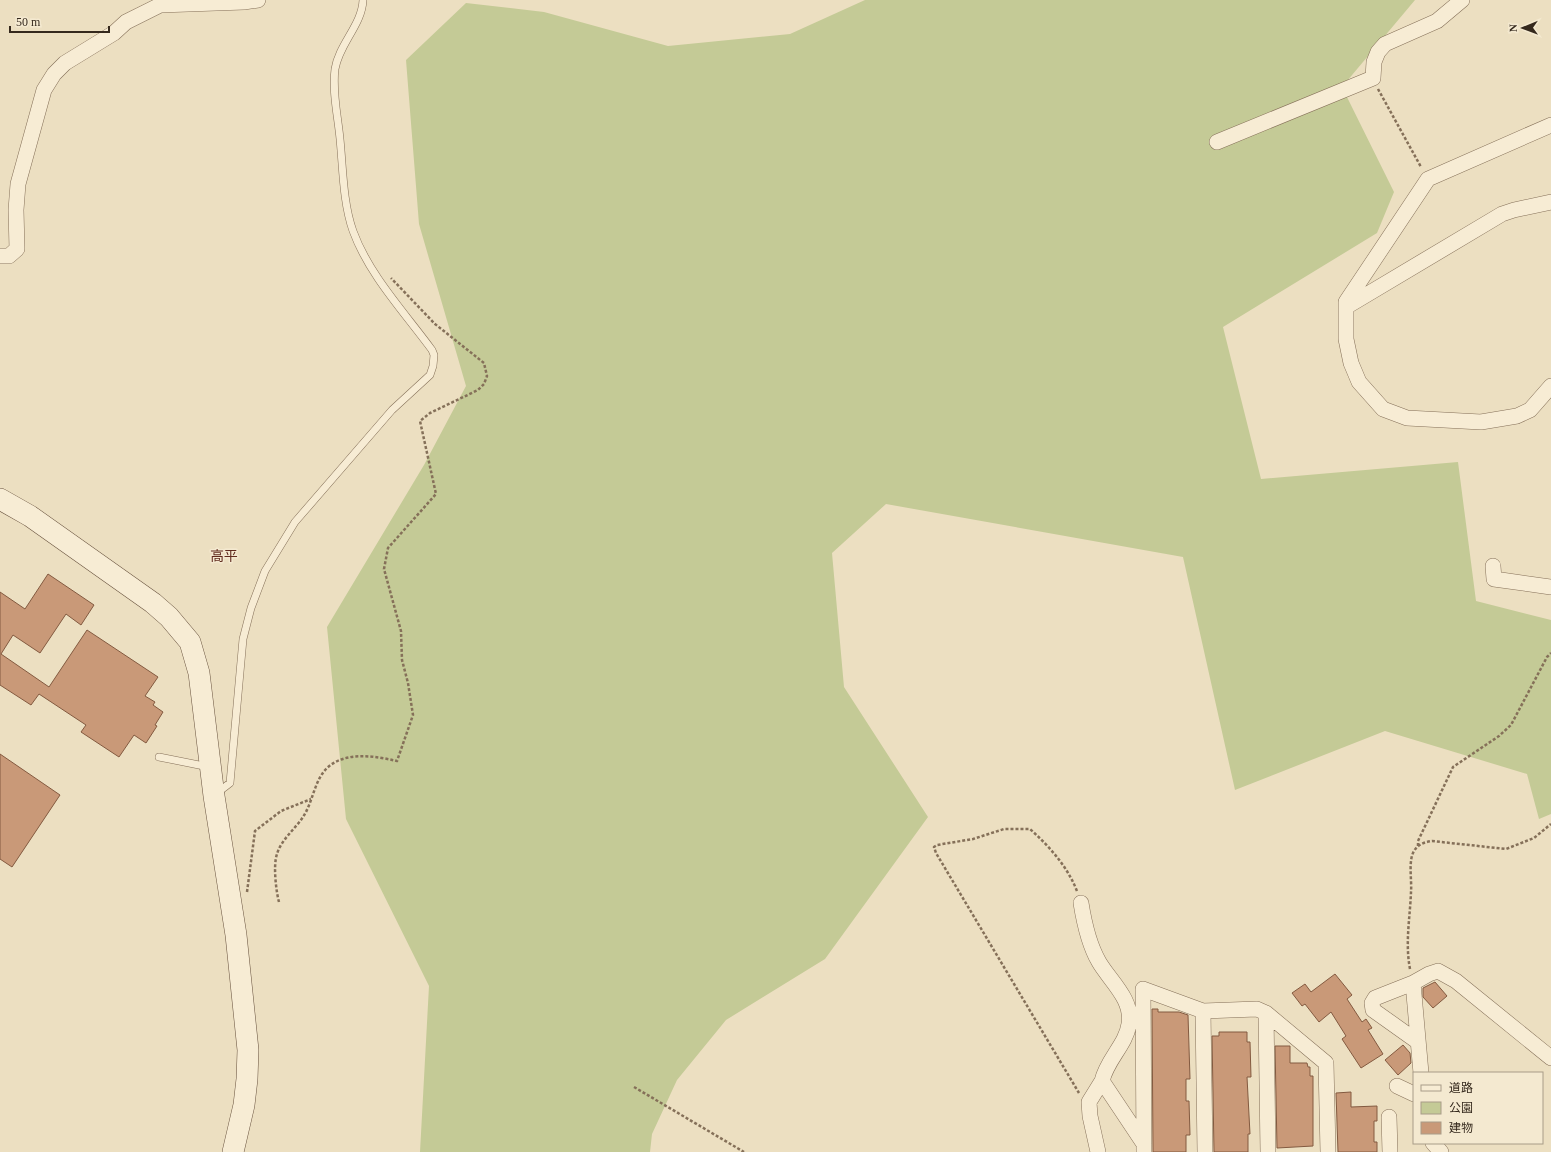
<svg xmlns="http://www.w3.org/2000/svg" width="1551" height="1152" font-family="'Times New Roman','Noto Sans JP',serif">
<style>
.green{fill:#c4ca96}
.building{fill:#c99978;stroke:#835a40}
.lines{fill:none;stroke-linecap:round;stroke-linejoin:round}
.lane-casing{stroke:#857059;stroke-width:8}
.street-casing{stroke:#857059;stroke-width:16}
.secondary-casing{stroke:#67513d;stroke-width:22}
.path{stroke:#857059;stroke-width:2.5;stroke-dasharray:3 2;stroke-linecap:butt}
.lane{stroke:#f7ecd4;stroke-width:7}
.street{stroke:#f7ecd4;stroke-width:15}
.secondary{stroke:#f7ecd4;stroke-width:21}
.labels{text-anchor:middle;dominant-baseline:central;stroke-width:3;stroke-linejoin:round;paint-order:stroke}
.quarter-label{font-size:14px;fill:#602b1e;stroke:#f4e9d0}
</style>
<rect width="100%" height="100%" fill="#ecdfc1"/>
<path class="green" d="M865,0H1415L1342,87L1394,192L1377,233L1223,327L1261,479L1458,462L1476,601L1551,620V814L1539,819L1527,774L1385,731L1235,790L1183,557L886,504L832,553L844,687L928,817L825,959L726,1020L677,1080L652,1134L650,1152H420L429,986L346,819L327,627L424,465L466,386L419,224L406,60L466,3L544,12L668,46L790,34Z"/>
<path class="building" d="M48,574L94,605L81,625L66,614L40,653L13,635L1,654L49,687L87,630L158,677L145,696L155,702L153,705L163,712L155,725L157,726L146,743L134,735L119,757L81,732L86,725L39,694L31,705L0,685V592L25,609Z
M0,754L60,795L12,867L0,859Z
M1335,974L1352,995L1347,999L1362,1022L1366,1019L1372,1028L1368,1030L1383,1054L1361,1068L1342,1039L1346,1036L1331,1012L1319,1022L1305,1004L1302,1006L1292,993L1305,984L1311,992Z
M1435,982L1447,996L1433,1008L1423,997V988Z
M1152,1009H1158V1012H1179L1188,1015L1190,1079H1186V1101H1189L1190,1135H1186V1152H1153Z
M1219,1032H1247V1042H1250L1251,1077H1247L1250,1134H1248V1152H1214L1212,1036H1219Z
M1403,1045L1410,1053L1411,1063L1398,1075L1385,1060Z
M1275,1046H1290V1063H1307L1308,1067H1310V1076H1313V1146L1277,1148Z
M1351,1092V1107L1377,1106V1121H1374V1142H1377V1152H1338L1336,1093Z"/>
<g class="lines">
<defs>
<path id="lane" d="M159,757L209,767
M217,793L230,783L243,639L251,608L265,571L295,522L392,410L430,375L433,366L434,355L432,350C405,313 369,275 353,231C343,203 343,169 340,139C338,117 332,92 335,69C339,44 362,25 363,0"/>
<path id="street" d="M1551,125L1428,179L1346,302V339L1351,363L1359,382L1383,409L1407,418L1481,422L1517,416L1530,410L1551,386
M1217,142L1373,78L1374,62L1378,52L1385,44L1437,21L1462,0
M0,256H9L17,249L16,210L18,184L44,90L54,74L65,63L114,33L126,22L160,5L244,2L258,0
M1346,307L1502,214L1514,210L1551,202
M1493,566L1494,579L1551,587
M1081,903C1084,922 1089,945 1099,962C1110,981 1133,999 1129,1024C1126,1045 1107,1059 1102,1081L1144,1144
M1413,983L1421,1073
M1203,1011L1205,1152
M1266,1013L1268,1152
M1418,1042L1373,1010L1372,1003L1375,998L1413,983L1429,974L1438,971L1456,981L1551,1058
M1397,1086L1414,1094
M1389,1117L1390,1152
M1433,1143L1441,1152
M1098,1152L1090,1116L1089,1102L1102,1081
M1144,1152L1143,989L1203,1011L1257,1009L1266,1013L1326,1063L1328,1152"/>
<path id="secondary" d="M0,499L30,516L153,603L169,617L190,642L199,673L214,796L236,935L248,1050L247,1079L244,1105L233,1152"/>
</defs>
<use href="#lane" class="lane-casing"/>
<use href="#street" class="street-casing"/>
<use href="#secondary" class="secondary-casing"/>
<path class="path" d="M1378,89L1421,167
M1418,846V841L1453,767L1499,736L1511,725L1547,657L1551,653
M1077,891C1067,866 1050,847 1030,829H1004L973,839L937,845L934,847L936,853L1079,1093
M247,892L255,831L281,811L311,799
M279,902C276,891 273,865 277,854C281,840 295,829 303,817C313,802 314,781 327,768C345,751 375,756 397,761L413,715L408,683L402,660L401,631L384,569L388,548L436,494L420,421L430,413L478,390L484,384L487,376L484,363L435,324L391,278
M1410,969C1405,943 1410,918 1411,892C1412,880 1408,861 1414,851C1418,844 1425,842 1432,841L1506,849L1534,838L1551,824
M634,1087L744,1152"/>
<use href="#lane" class="lane"/>
<use href="#street" class="street"/>
<use href="#secondary" class="secondary"/>
</g>
<g class="labels">
<g class="quarter-label">
<text x="224" y="556">高平</text>
</g>
</g>
<rect x="1413" y="1072" width="130" height="72" fill="#f4e9d0" stroke="#a89c88"/>
<rect x="1421" y="1085" width="20" height="6" fill="#f7ecd4" stroke="#a89c88"/>
<text x="1449" y="1092" font-size="12" fill="#35291d">道路</text>
<rect x="1421" y="1102" width="20" height="12" fill="#c4ca96" stroke="#a89c88"/>
<text x="1449" y="1112" font-size="12" fill="#35291d">公園</text>
<rect x="1421" y="1122" width="20" height="12" fill="#c99978" stroke="#a89c88"/>
<text x="1449" y="1132" font-size="12" fill="#35291d">建物</text>
<g transform="translate(1523 28) rotate(269)" stroke="#f4e9d0" stroke-width="3" paint-order="stroke">
<path d="M0-3L7 15L0 10L-7 15Z" fill="#35291d"/>
<text y="-6" font-size="11" font-weight="bold" text-anchor="middle" fill="#35291d">N</text>
</g>
<path d="M10 26v6h99v-6" fill="none" stroke="#35291d" stroke-width="2"/>
<text x="16" y="26" font-size="12" fill="#35291d" stroke="#f4e9d0" stroke-width="3" paint-order="stroke">50 m</text>
</svg>
